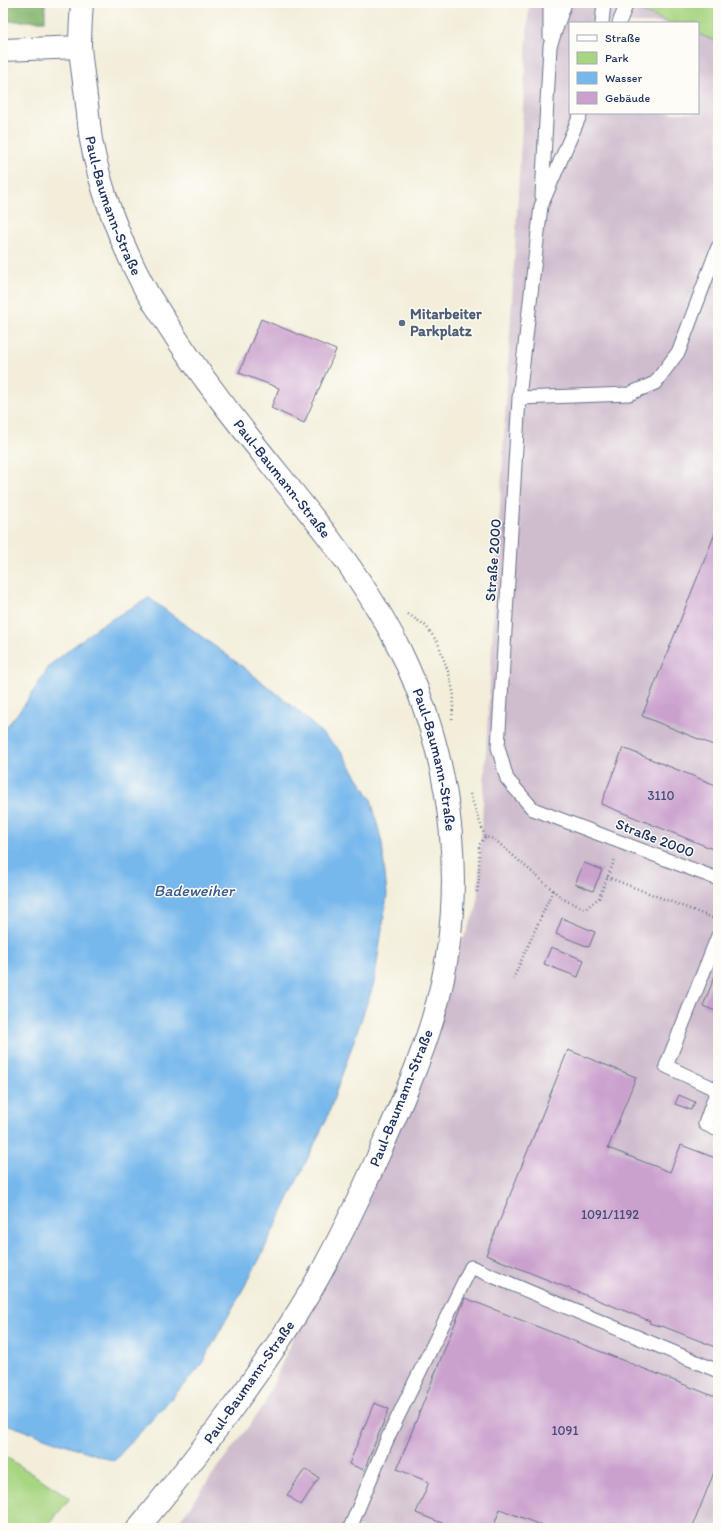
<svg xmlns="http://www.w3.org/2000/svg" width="721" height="1531" font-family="Itim,sans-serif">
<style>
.industrial{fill:#cfbdce;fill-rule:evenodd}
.green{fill:#a8d582;stroke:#628270}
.forest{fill:#86b670;stroke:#507267}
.water{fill:#77b8ec;stroke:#4974a5}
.building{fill:#caa1cd}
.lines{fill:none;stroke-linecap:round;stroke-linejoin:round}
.service-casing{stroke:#677289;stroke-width:15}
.minor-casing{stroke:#677289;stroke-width:24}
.secondary-casing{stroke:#677289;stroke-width:24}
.path{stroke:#677289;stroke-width:2.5;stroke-dasharray:1 3;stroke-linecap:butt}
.service{stroke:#fff;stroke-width:13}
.minor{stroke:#fff;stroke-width:22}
.secondary{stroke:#fff;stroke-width:22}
.service-dot{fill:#5c6f8a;stroke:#fdfcf7;stroke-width:1.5}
.labels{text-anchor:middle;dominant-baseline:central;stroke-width:3;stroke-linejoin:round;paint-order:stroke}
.number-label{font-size:13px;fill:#474c7a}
.street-label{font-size:15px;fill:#1b2f5e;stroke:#fdfcf7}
.service-label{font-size:15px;font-weight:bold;fill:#4e5e75;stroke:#fdfcf7;text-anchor:start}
.water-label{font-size:16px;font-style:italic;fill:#375889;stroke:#fdfcf7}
</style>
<rect width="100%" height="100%" fill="#fdfcf7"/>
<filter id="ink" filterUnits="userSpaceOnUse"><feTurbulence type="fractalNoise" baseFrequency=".025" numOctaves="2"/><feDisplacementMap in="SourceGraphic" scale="8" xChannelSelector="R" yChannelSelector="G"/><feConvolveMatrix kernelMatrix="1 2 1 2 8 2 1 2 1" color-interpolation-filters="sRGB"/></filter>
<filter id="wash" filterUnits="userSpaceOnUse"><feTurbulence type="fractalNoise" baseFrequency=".012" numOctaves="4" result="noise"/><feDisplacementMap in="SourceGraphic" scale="16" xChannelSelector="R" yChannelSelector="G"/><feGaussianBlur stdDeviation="0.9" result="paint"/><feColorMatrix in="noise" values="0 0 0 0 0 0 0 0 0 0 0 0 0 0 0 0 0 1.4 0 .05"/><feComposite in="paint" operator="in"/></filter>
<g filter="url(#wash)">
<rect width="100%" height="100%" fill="#f3eeda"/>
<path class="industrial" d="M529,3H718V1528H174L264,1405L477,907ZM570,23H698V113H570Z"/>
<path class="green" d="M639,3H718V42L698,34V23H670L637,10Z
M3,1455L70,1498L46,1528H3Z"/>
<path class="forest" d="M3,3H45V21H3Z"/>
<path class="water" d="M149,598L243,667L296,709L341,751L371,799L382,843L387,895L374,983L327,1118L259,1260L200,1367L114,1461L3,1423V731L25,704L50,665L98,627Z"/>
<g id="blocks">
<path class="building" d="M261,319L336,350L304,423L271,408L279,388L239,373Z
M718,526V747L642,716Z
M623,748L718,786V851L601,804Z
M584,863L602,870L593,891L575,884Z
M562,918L595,932L589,947L556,934Z
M551,947L584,960L578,977L544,964Z
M718,968V1012L703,1006Z
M568,1050L636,1077L608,1148L670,1172L681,1145L718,1159V1348L662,1326V1327L649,1323L650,1321L486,1255Z
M679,1095L695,1102L691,1110L675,1104Z
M465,1298L718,1398V1462L692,1528H548L500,1509L493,1528H455L416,1513L429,1482L397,1469Z
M374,1403L389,1409L364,1470L349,1464Z
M305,1469L319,1478L301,1505L287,1495Z"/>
</g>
</g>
<g filter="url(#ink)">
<use href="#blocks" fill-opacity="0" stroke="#677289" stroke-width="1"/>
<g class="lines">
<defs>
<path id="service" d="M550,3V37
M602,23L604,3
M619,23L627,3
M581,113L541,206L519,398L498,747L507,779L533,809L718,879
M542,196L550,46L565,3
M519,398L629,394L655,383L679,351L718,247
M718,936L666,1066L717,1090L705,1124L718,1130
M350,1528L389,1435L471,1267L718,1371"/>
<path id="minor" d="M3,50L80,47"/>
<g id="secondary">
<path id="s1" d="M82,3C81,17 80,32 80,46C81,63 84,80 86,97C88,111 89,126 91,140C100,188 120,242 143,285C150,298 158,309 166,322C213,397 272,464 326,534C354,571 380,609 400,650C455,763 469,897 433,1018C419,1065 399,1109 379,1154C358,1201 336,1247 310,1292C260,1376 200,1453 138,1528"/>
</g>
</defs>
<use href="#service" class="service-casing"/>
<use href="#minor" class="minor-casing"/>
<use href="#secondary" class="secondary-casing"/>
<path class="path" d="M408,614L426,626L438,643L450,677L454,696L452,720
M470,794L485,837L494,839L563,899L585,909L599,898L615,859
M607,877L713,918
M477,892L479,879V845L485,837
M513,979L553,890"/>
<use href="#service" class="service"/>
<use href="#minor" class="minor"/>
<use href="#secondary" class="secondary"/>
</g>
</g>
<circle class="service-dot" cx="402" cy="323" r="4"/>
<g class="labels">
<g class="number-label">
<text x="661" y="795">3110</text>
<text x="610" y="1214">1091/1192</text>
<text x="565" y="1430">1091</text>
</g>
<g class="street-label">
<text stroke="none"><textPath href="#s1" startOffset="207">Paul-Baumann-Straße</textPath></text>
<text stroke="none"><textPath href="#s1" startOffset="531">Paul-Baumann-Straße</textPath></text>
<text transform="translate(493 560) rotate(-86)">Straße 2000</text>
<text stroke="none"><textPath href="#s1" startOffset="855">Paul-Baumann-Straße</textPath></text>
<text transform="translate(655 838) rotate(21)">Straße 2000</text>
<text transform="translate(401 1098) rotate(-68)">Paul-Baumann-Straße</text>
<text transform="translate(249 1382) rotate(-55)">Paul-Baumann-Straße</text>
</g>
<g class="service-label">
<text x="410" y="314">Mitarbeiter<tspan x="410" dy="17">Parkplatz</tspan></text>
</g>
<g class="water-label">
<text x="194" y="890">Badeweiher</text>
</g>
</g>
<rect width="721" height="1531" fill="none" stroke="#fdfcf7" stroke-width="16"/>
<rect x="569" y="22" width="130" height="92" fill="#fdfcf7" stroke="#a3aaba"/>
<rect x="577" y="35" width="20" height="6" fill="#ffffff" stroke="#a3aaba"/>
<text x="605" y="42" font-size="12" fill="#1b2f5e">Straße</text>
<rect x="577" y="52" width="20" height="12" fill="#a8d582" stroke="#a3aaba"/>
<text x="605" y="62" font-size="12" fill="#1b2f5e">Park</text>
<rect x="577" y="72" width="20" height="12" fill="#77b8ec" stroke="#a3aaba"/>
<text x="605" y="82" font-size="12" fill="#1b2f5e">Wasser</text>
<rect x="577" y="92" width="20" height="12" fill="#caa1cd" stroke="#a3aaba"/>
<text x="605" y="102" font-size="12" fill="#1b2f5e">Gebäude</text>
</svg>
